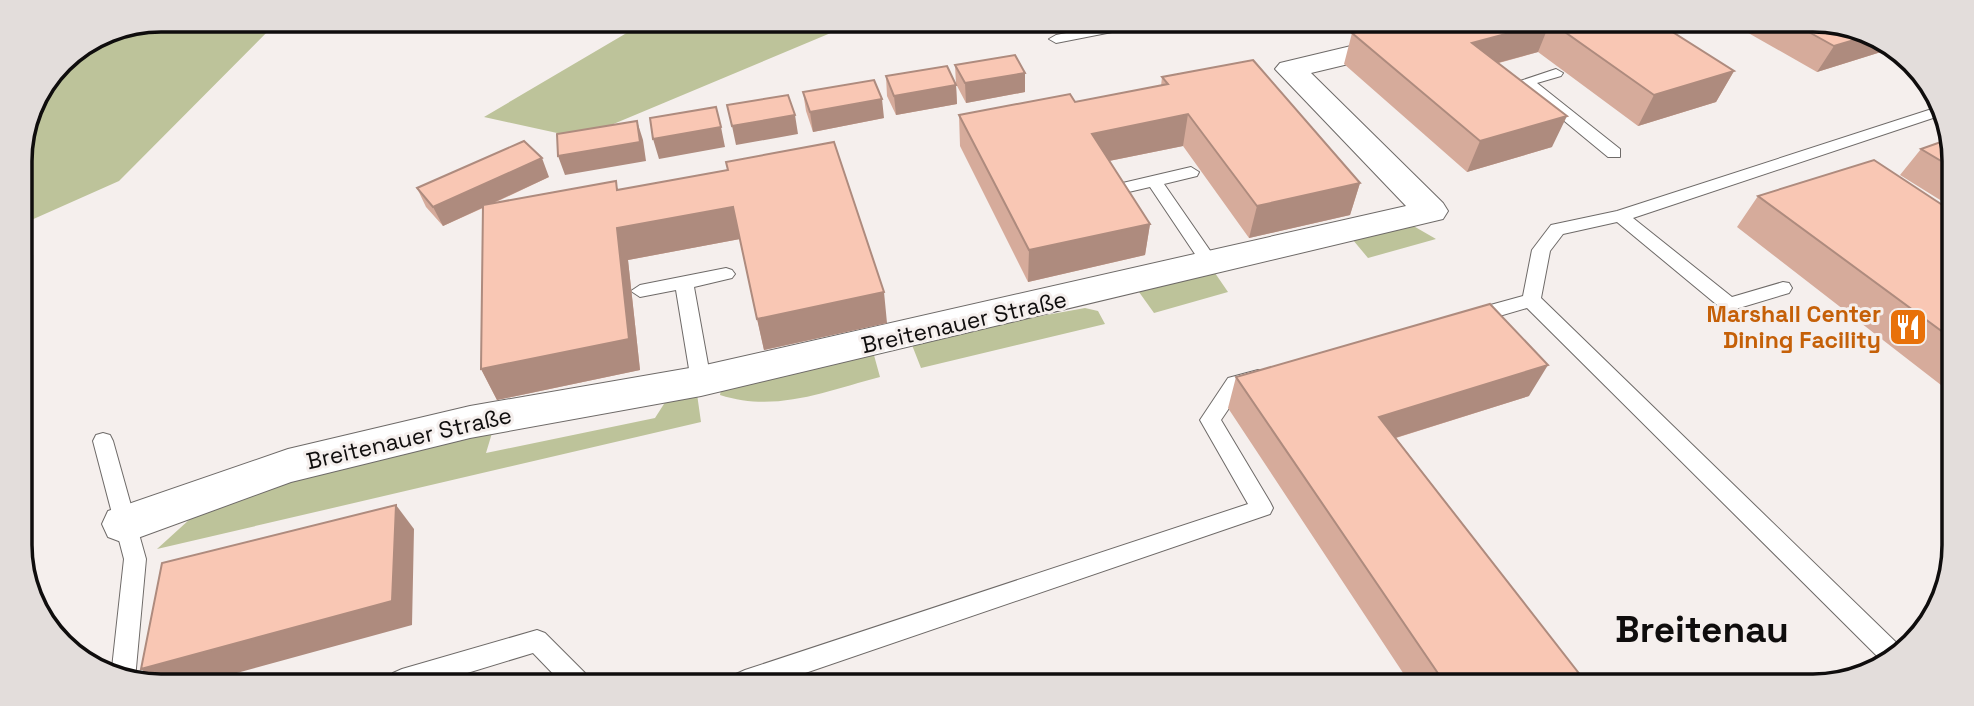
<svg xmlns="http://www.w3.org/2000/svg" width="1974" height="706" font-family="'Space Grotesk',sans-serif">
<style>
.green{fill:#bdc39a}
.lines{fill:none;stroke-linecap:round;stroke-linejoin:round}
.lane-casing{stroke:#6e6a68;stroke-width:2}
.street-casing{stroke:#6e6a68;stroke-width:2}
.lane{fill:#fff;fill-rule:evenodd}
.street{fill:#fff;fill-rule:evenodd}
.wall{fill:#d6ab9b}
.shaded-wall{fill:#ae8b7e}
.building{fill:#f9c7b4;stroke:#ae8b7e;stroke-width:2}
.labels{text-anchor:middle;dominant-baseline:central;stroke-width:6;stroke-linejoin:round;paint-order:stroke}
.food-label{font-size:23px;font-weight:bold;fill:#c56008;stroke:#f5efed;text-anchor:end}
.street-label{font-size:23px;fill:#0f0d0d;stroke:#f5efed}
.near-district-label{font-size:37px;font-weight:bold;fill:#0f0d0d;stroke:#f5efed}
.rim{fill:none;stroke:#0f0d0d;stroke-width:3.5}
</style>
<rect width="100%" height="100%" fill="#f5efed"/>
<path class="green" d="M160,19L279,20L119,181L20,225V150L34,97L67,54L107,30Z
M647,21L857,22L580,138L484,117Z
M1410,224L1436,239L1368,258L1353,240Z
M1215,273L1228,292L1154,313L1139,292Z
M1085,308L1098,311L1105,324L921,368L910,340Z
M872,348L880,377C826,391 776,413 720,395L723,379Z
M671,393L697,394L701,422L157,549L190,519L246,491L495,423L486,453L655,418Z"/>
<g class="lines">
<defs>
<path id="lane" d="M1107,25L1114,29L1112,32L1056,43L1049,39L1056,35Z
M1556,69L1563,73L1561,76L1537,83L1620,149V157H1608L1523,87H1513L1511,84Z
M1938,107L1942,115L1633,218L1732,297L1783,282L1789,283L1792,288L1789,293L1729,311L1722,309L1617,222L1563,234L1550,251L1541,298L1905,651L1900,657L1884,663L1527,308L1472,324L1463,317L1465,312L1523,296L1532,250L1551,225L1617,211Z
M1191,167L1199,172L1197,176L1164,184L1220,265L1211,271L1205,269L1150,187L1120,194L1112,189L1114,185Z
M726,268L732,270L735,274L732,278L694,287L711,381L708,386H694L691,381L676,290L640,297L631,291L640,285Z
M1258,370L1265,372L1268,377L1265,382L1242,389L1221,420L1270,502L1273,508L1270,514L779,682H733L736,674L745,670L1248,504L1200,420L1228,378Z
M103,433L110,435L113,441L146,559L135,679L111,677L124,559L93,441L96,435Z
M537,630L545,633L585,673L588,681H560L533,653L441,681H390L393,673L402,669Z"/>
<path id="street" d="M1397,35L1407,38L1411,44L1407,50L1311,73L1443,203L1448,211L1443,219L701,396L470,438L291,482L124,543L108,537L102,524L108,511L288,449L470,406L701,366L1406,206L1275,69L1280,63Z"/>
</defs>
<use href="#lane" class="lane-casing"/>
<use href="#street" class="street-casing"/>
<use href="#lane" class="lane"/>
<use href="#street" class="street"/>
</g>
<path class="wall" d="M1118,23L1172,24L1126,33Z
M1388,25L1663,26L1734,71L1716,102L1638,126L1538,52L1499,63L1552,147L1467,172L1344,64L1352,33Z
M1736,26L1859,27L1881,52L1817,72Z
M955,65L1025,92L966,103L956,84Z
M886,76L956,85L957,104L896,115L887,96Z
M1162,77L1360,183L1350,215L1249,238L1183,146L1109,161L1150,224L1145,255L1028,282L960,146L959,115L1075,102L1161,86Z
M803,92L884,118L813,132L806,111Z
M1953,141V208L1900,175L1921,149Z
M728,170L887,323L764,350L740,239L628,260L640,370L497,400L481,369L483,208L443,226L426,207L417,188L549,177L494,203L619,190Z
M1758,196L1953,212L1950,392L1737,227Z
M1236,377L1529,396L1396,438L1588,685H1411L1228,408Z"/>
<path class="shaded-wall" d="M1127,23L1172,24L1126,33Z
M1539,25H1549L1538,52L1460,73L1472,43Z
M1871,35L1886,45L1881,52L1817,72L1834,46Z
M1734,71L1716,102L1638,126L1654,95Z
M1025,73V92L966,103L965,83Z
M956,85L957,104L896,115L894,96Z
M882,99L884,118L813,132L810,112Z
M1188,114L1183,146L1089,165L1092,134Z
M795,115L798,134L736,145L732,126Z
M1567,116L1552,147L1467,172L1480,141Z
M637,121L643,140L646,161L565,175L558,156Z
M721,127L725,147L659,159L653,139Z
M542,158L549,177L443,226L433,207Z
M1360,183L1350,215L1249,238L1257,206Z
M733,207L740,239L628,260L640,370L497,400L481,369L617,228Z
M1150,224L1145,255L1028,282L1029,250Z
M884,292L887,323L764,350L757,319Z
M1548,365L1529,396L1366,447L1379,417Z
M396,505L414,529L412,625L211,680H155L141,669Z"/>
<path class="building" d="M1388,25H1539L1472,43L1567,116L1480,141L1352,33Z
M1555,25L1663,26L1734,71L1654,95Z
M1798,26L1859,27L1871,35L1834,46Z
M1015,55L1025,73L965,83L955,65Z
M1253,60L1360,183L1257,206L1188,114L1092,134L1150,224L1029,250L959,115L1070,94L1075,102L1168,84L1162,77Z
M947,66L956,85L894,96L886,76Z
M874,80L882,99L810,112L803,92Z
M788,95L795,115L732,126L727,105Z
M716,107L721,127L653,139L650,118Z
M637,121L640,142L558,156L557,134Z
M1952,138L1953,141V168L1921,149Z
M524,141L542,158L433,207L417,188Z
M834,142L884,292L757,319L733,207L617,228L629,339L481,369L483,205L616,181L617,190L728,170L726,162Z
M1874,160L1953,212L1951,338L1758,196Z
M1490,304L1548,365L1379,417L1588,685H1446L1236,377Z
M396,505L392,601L141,669L162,563Z"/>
<defs>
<symbol id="restaurant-square" viewBox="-11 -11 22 22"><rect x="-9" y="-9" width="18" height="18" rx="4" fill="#e8710a" stroke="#f5efed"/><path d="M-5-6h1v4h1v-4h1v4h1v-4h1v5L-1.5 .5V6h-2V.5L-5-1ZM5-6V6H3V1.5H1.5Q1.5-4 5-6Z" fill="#fff"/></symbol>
</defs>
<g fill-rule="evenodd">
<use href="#restaurant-square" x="1886" y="305" width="44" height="44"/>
</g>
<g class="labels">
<g class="food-label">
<text x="1881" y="314">Marshall Center<tspan x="1881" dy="26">Dining Facility</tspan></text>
</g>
<g class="street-label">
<text transform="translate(964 322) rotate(-13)">Breitenauer Straße</text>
<text transform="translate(409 438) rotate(-13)">Breitenauer Straße</text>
</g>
<g class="near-district-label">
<text x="1702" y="629">Breitenau</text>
</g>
</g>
<path d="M0 0H1974V706H0ZM161 32H1813A129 129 0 0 1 1942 161V545A129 129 0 0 1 1813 674H161A129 129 0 0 1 32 545V161A129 129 0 0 1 161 32Z" fill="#e3dddb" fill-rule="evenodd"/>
<path class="rim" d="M161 32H1813A129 129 0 0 1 1942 161V545A129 129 0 0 1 1813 674H161A129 129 0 0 1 32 545V161A129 129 0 0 1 161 32Z"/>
</svg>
